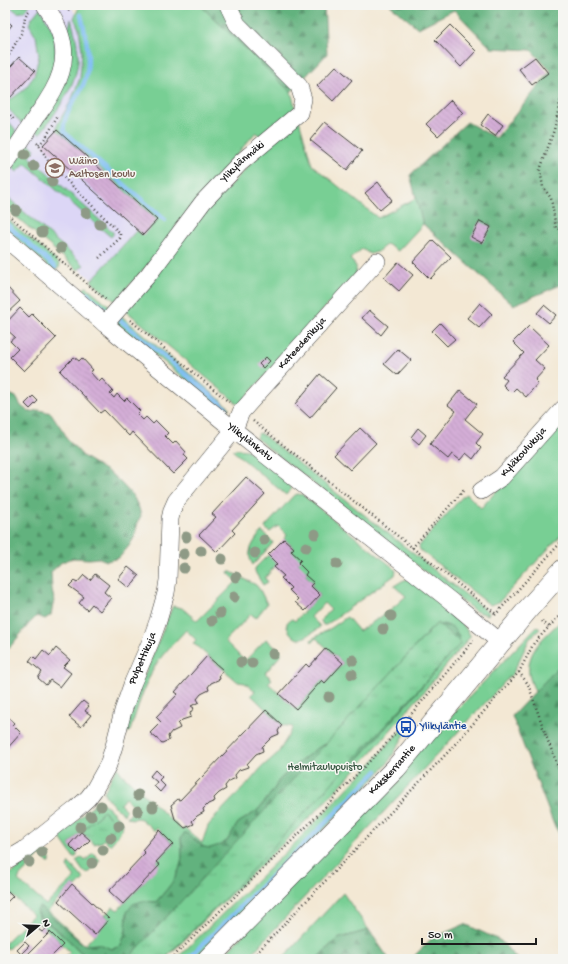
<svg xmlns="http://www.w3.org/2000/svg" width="568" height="964" font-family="'Gochi Hand',sans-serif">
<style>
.built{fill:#dcd6f6}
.grass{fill:#78cf94;stroke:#4a7658}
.forest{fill:url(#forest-firs);stroke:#3f674d}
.park{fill:url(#park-tufts);stroke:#4a7658}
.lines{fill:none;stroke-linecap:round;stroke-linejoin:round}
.stream{stroke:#7fbef3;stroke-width:4.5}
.building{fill:url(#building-back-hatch)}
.minor-casing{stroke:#3c3b38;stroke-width:18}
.major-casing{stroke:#3c3b38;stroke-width:22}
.path{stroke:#3c3b38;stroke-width:2.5;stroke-dasharray:1 3;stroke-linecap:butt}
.minor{stroke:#fff;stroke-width:17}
.major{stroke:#fff;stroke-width:21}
.tree{fill:#8e9a86}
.labels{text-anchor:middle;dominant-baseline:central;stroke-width:3;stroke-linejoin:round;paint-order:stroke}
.education-label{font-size:11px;fill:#785e54;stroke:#f6f6f2;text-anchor:start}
.street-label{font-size:11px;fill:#1c1c1c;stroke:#f6f6f2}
.transit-label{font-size:11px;fill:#164399;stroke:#f6f6f2;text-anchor:start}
.park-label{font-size:11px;fill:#3c5b46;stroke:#f6f6f2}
</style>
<defs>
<pattern id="forest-firs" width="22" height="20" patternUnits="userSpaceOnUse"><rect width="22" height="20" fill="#62b27e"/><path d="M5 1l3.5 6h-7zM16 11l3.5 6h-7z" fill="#509066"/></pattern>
<pattern id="park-tufts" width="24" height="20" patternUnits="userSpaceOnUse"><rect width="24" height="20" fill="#78cf94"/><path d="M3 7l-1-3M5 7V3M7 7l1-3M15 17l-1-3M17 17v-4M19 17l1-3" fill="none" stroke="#67b17f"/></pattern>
<pattern id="building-back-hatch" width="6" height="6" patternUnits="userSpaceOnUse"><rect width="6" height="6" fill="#d4aed7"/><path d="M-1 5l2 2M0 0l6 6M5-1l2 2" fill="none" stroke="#b595b8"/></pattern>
</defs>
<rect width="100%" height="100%" fill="#f6f6f2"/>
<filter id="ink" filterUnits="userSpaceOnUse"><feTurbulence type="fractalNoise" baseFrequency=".025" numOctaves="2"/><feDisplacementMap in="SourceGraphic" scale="8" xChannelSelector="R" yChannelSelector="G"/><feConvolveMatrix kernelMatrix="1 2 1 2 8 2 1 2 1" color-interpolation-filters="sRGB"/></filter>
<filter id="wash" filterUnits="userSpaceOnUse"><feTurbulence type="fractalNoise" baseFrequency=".012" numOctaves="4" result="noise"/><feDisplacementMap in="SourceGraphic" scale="16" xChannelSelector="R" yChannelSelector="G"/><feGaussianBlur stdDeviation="0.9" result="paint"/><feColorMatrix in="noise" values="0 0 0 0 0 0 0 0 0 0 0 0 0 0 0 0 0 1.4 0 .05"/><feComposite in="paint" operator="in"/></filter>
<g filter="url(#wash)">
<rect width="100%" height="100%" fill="#f3e8d4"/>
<path class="built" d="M5,5H71L167,220L111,296L5,206Z"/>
<path class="grass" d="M9,5H30C22,15 18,15 9,5Z
M80,5H200L291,92L312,165L378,218L416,198L423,224L398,251L387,244L377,252L370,254L362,249L350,259L356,266V273L239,405L124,309L178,241L268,145L256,132L175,227V235L115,301L107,295L91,281L137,230L142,234L157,220L57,130V125L71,101L80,78L82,51L79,29L74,18Z
M40,8L54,33L56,59L47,89L22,124L5,105V103L7,102L24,90L34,76L39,56L36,36L29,24L32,18Z
M71,19C75,33 79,48 78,62C75,89 55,113 40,134L36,131L70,44L68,31Z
M5,117L15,129L16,134L5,150Z
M28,143L35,149L30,157L113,232V235L111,237L25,163L17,172L14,169V165Z
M5,195L84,265L83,266L78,270L5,207Z
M5,217L59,263L60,266C58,269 56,271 52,270L5,228Z
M86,287H87L112,308L104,313L82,294V290Z
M119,314L230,408L227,410L222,409L117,324L118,317Z
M563,418V533L499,602L490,605L420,550L419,546L462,497L467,494L481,508Z
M259,433L263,435L489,613L488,615L475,611L256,438Z
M237,449L248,450L288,483L291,489L286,495L232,450Z
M298,494L303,495L395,569L396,572L395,575L326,625H323L321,621L322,618L331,610L324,603L311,617L320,626L319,628C315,631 305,638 300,639C294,640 285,628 287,623C288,621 290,620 292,619L295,621L320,595L311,586L314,583L305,575L307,572L298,563L291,551L294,548L284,539L287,535L278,526L270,532L267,530L265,528L266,526L294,495Z
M261,532H263L271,540L273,543L253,565C245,553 253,543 261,532Z
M268,555L277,564L265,578L268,582L263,585L255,572V569L256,567Z
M229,571L256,585L260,590L267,604L256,618L251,614L225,641L245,661L266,639L281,652V654L280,656L265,673L272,679L268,683L296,709L322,680L325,683L343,663L316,638L312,642L311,640L312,639L331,628L347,617L359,631L388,612L406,596L394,586L402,581L407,579L411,581L460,620L470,635V637L439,674L370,754L320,807L165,959H155L332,779L358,759L460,642L437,623L328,742L316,749L297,764L279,780L273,791L257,811L238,823L227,841L220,845L210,849L204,847L185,833L181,838C181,844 182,850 182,856C181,875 168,888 156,902L142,901L127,920L126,930L121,946L112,949L99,944L86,945L79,941L52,917L39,907V918C56,929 73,942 86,959H63L70,952L42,925L37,923L33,924L9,948L5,949V943L33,915L5,888V878L42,849L50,859V863H48L40,855L20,876L18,880L46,905L75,877L67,867L69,863L84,879L76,887L72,885L48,911L85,945L109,919L105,915L113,907L118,910L159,865L156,862L173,844L157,828L155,831L141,819L137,818L134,819L127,818L136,807L125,798L120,804L126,810L124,815C118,809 106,800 104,792L117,767L121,773L182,830L185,828L202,843L208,826L218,814L251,780L261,768L278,753L290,733L293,727L282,725L251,695L255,691L245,683L238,682L193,643L196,640L186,630C177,640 167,649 159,660C146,678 137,710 130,731L128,733L126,730L136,696L172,608L173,606L182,608L197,621L237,581L229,574L228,572Z
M563,619V662L535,692C533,686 530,680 529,674C526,649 548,634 563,619Z
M537,626L540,629L530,638L513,673L247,959H220Z
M401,730L405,734L388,763L373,780L196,958L194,959H176L298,840L366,769Z
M98,800C108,806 116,815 123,824C122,832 115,839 110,845L104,839L116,825L104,811L81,832L69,845L77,853V856L74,858L60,838V835L93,806Z
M93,853L100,860L90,872L87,873L83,871L76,861L82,857L85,861Z
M343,893L369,930L337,939L316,959H282Z"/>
<path class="forest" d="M200,5H324L327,54L291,92Z
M390,5H563V284L513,305L423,224L410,175L467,122L496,138L551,71L531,50L491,48L454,10L418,28Z
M5,392L16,397L21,406L29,412L39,410L51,413L65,434L66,438L84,457L110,473L120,482L133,496L139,508L141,516L138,521L135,536L129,546L119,558L107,561L99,558L89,559L73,558L62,562L51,572L52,589L54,600L51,615L45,619L37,616L28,625L5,653Z
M443,624C451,626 455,629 459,636L456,648L358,759L332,779L155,959H86C78,948 66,938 56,929C49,924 41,920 36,913L39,907L43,909L79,941L86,945L99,944L112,949L121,946L126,930L127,912L133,904L142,901L156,902C168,888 181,875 182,856C182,850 181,844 181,838L185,832L204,847L210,848L220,845L227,841L238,823L257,811L273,791L279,780L297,764L316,749L328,742L432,628Z
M563,662V840L554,825L512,716Z
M465,924L501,941L517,959H411L431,939Z
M369,930L389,959H316L337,939Z"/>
<path class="park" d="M437,623L461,643L239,884L164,959H128Z
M104,811L116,825L102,842L94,844L81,832Z"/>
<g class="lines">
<path class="stream" d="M81,15C86,35 92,63 84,83C78,97 61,116 64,132L165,220
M5,223L55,267
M87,294L104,308
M120,320L226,408
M187,959C207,941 226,921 245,902C290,859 333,815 377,771"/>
</g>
<g id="blocks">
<path class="building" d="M5,19L12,25L5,33Z
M450,25L476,51L461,67L435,40Z
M19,57L35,71L9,99L5,95V73Z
M535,57L548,73L532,85L519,69Z
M336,66L352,80L333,101L317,86Z
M451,100L463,113L438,136L426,124Z
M488,114L503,125L495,136L480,125Z
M325,122L362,151L347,170L310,140Z
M57,130L157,220L143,235L43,145Z
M378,182L392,200L380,210L365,193Z
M480,221L491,227L482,243L471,237Z
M433,240L451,257L430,279L413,262Z
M398,262L413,275L399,291L384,278Z
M7,287L20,301L6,314L5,312V289Z
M480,303L492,314L479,328L467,318Z
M544,305L556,315L549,323L537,313Z
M20,308L29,317L32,314L56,338L24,371L10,357L18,349L10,341L15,337L5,328V324Z
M369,310L388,326L381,335L362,318Z
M440,323L455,339L447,346L432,331Z
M529,326L549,345L535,360L545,369L535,380L538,383L526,397L516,388L511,393L503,385L507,380L502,376L524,353L513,342Z
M398,349L411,360L397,375L384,364Z
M74,357L79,361L82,358L93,370L90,372L99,382L102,379L113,391L110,394L114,398L117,394L124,401L127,398L140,411L137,414L143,420L146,417L153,424L156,421L168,433L165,436L173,444L176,441L186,452L184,455L188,459L173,474L132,432L129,436L104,410L100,413L60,371Z
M266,357L270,361L263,368L259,364Z
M320,374L336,388L310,418L295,404Z
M460,390L477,404L465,419L483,434L476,443L481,448L473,459L466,453L460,460L452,454L448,459L430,444L456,411L448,405Z
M33,396L38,401L30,409L25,404Z
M360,428L376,443L350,470L334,455Z
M418,428L426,435L419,444L411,437Z
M246,477L265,494L232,530L235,533L217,552L199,535L216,517L212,514Z
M284,539L294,548L291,551L301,560L298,563L307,572L305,575L314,583L311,586L320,595L305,611L295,602L298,599L289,590L291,588L281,578L284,576L274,567L277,564L268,555Z
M128,567L139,576L129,588L118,579Z
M95,574L109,585L104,592L111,598L100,611L92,604L87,610L79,603L84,597L69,586L74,581L77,583L84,575L90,580Z
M56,648L70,660L63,667L71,673L60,687L50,680L46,685L38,678L42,672L29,661L33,656L36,659L43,650L50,656Z
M326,648L343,663L325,683L322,680L296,709L279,694L306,664L309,667Z
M207,656L223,670L219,675L220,679L211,683L208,687L209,690L201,694L197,699L199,702L191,706L194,708L190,713L191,717L182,720L178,724L180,728L172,732V731L168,736L169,740L162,743L150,733L161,722L156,717L178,694L175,692Z
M83,701L89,706L85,711L91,715L81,727L69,717Z
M266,710L282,725L278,731L279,734L272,737L262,747L263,751L256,754L247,764L248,767L239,770L235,775L236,778L229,781L225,786L226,789L219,793L214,798L215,801L208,804L203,809L204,812L197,816L192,821L194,824L185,828L175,819L171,805L178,799L180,800Z
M8,717L15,723L13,725L21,733L5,751V720Z
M155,770L162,777L159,780L165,786L160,792L154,786L157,782L150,776Z
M159,830L173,844L156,862L160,865L123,904L109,891L145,853L142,850Z
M81,832L90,840L77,853L69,845Z
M72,884L109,919L95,935L58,901Z
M5,888L13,896L5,904Z
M42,925L46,929L42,932L38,929Z
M50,932L63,945L52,956L50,959H23Z
M25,942L29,946L21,954L17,950Z"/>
</g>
</g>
<g filter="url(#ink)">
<use href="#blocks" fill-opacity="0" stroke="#3c3b38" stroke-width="1"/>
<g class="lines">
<defs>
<g id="minor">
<path d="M5,164C16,149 26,133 36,117C42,109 48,100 53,91C71,58 65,35 45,5"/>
<path id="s1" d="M5,238L105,324L234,430L452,602L500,642"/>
<path id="s2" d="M105,324L149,274L203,202L240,163L300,113L303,99L299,86L237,24L228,5"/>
<path id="s3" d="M481,491L502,477L563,409"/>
<path id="s4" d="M5,860L9,859L24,850L76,809L88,798L94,790L108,765L114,746L123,711L133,682L150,643L158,621L166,593L168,580L170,519L172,510L176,501L234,430L241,412L377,261"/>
</g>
<g id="major">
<path id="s5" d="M208,959L396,768L529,608L563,570"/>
</g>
</defs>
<use href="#minor" class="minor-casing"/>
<use href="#major" class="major-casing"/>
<path class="path" d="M68,11L74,5
M5,62L22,32L24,24L25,17L27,13L31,9
M563,89L554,130L540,170L543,187L551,198L556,228L563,229
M5,109L15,121
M37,143L39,145L50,164L120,233V238L98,259
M39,145L46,137L58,116
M5,212L106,300
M130,320L229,402
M253,421L496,614
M412,548L463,491H466
M495,615L563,540
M542,621L549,627
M519,672L528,684L546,736L563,779
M171,959L308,825L385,745L474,640
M251,959L448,752L519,672L534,643L563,612"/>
<use href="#minor" class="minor"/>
<use href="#major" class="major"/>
</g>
<g class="tree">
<circle cx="25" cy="155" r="5.5"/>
<circle cx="34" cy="166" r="5.5"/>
<circle cx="52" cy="182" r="5.5"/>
<circle cx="16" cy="210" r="5.5"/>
<circle cx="86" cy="213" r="5.5"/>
<circle cx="100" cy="224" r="5.5"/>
<circle cx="42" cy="232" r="5.5"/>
<circle cx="61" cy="248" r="5.5"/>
<circle cx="315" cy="534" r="5.5"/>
<circle cx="186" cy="537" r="5.5"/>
<circle cx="264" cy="540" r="5.5"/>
<circle cx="306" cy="547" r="5.5"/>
<circle cx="201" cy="551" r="5.5"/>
<circle cx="255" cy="553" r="5.5"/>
<circle cx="184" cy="554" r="5.5"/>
<circle cx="222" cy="559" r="5.5"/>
<circle cx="337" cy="564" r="5.5"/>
<circle cx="184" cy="568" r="5.5"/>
<circle cx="236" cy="577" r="5.5"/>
<circle cx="234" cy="597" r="5.5"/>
<circle cx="220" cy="613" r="5.5"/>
<circle cx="391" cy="616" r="5.5"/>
<circle cx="212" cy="621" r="5.5"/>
<circle cx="383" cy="629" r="5.5"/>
<circle cx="273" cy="654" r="5.5"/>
<circle cx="353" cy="660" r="5.5"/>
<circle cx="241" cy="662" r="5.5"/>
<circle cx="252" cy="663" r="5.5"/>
<circle cx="352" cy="674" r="5.5"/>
<circle cx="329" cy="697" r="5.5"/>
<circle cx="138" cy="795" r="5.5"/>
<circle cx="101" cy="806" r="5.5"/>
<circle cx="153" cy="807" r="5.5"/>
<circle cx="138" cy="811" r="5.5"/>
<circle cx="91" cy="816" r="5.5"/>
<circle cx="119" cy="826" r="5.5"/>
<circle cx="80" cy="827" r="5.5"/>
<circle cx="111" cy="838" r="5.5"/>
<circle cx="103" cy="850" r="5.5"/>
<circle cx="42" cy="852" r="5.5"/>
<circle cx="29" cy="862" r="5.5"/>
<circle cx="92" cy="863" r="5.5"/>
</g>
</g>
<defs>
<symbol id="school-ring" viewBox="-11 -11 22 22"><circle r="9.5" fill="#f6f6f2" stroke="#8d6e63" stroke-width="1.5"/><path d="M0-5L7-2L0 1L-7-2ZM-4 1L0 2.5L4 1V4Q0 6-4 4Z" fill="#8d6e63"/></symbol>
<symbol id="bus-ring" viewBox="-11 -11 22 22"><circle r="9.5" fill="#f6f6f2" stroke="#1a4fb4" stroke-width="1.5"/><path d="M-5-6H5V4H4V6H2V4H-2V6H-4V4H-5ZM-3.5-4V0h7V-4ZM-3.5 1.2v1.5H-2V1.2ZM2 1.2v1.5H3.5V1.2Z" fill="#1a4fb4"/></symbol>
</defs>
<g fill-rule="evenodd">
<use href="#school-ring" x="44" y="157" width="22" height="22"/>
<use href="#bus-ring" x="395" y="716" width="22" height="22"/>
</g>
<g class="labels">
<g class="education-label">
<text x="69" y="162">Wäino<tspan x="69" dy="13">Aaltosen koulu</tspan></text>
</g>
<g class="street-label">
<text stroke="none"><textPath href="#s2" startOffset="213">Ylikylänmäki</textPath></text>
<text stroke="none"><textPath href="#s4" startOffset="621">Kateederikuja</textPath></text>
<text stroke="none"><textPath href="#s1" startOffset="319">Ylikylänkatu</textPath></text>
<text stroke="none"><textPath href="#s3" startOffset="58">Kyläkoulukuja</textPath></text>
<text stroke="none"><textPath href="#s4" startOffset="255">Pulpettikuja</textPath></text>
<text stroke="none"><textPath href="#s5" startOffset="264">Kakskerrantie</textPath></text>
</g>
<g class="transit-label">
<text x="420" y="727">Ylikyläntie</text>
</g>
<g class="park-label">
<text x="325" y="768">Helmitaulupuisto</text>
</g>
</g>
<rect width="568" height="964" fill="none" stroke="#f6f6f2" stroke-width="20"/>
<g transform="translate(38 926) rotate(71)" stroke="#f6f6f2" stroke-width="3" paint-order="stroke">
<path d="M0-3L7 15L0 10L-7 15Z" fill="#1c1c1c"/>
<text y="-6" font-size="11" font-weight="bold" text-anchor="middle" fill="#1c1c1c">N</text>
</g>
<path d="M422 938v6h114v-6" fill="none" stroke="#1c1c1c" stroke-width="2"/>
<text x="428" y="938" font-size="12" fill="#1c1c1c" stroke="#f6f6f2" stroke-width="3" paint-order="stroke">50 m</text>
</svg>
